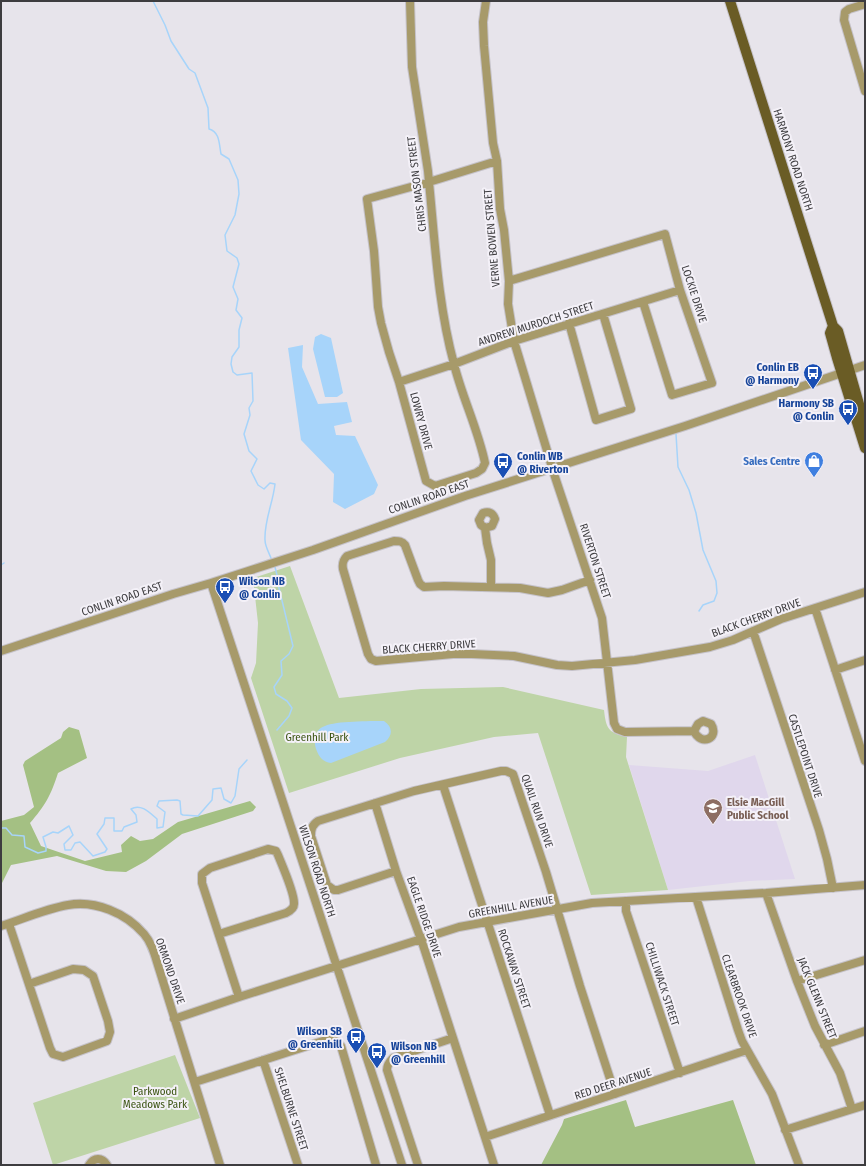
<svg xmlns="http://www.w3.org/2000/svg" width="866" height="1166" font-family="'Fira Sans Condensed',sans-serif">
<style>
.education{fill:#e0d7ec}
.green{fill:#bed4a7}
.forest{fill:#a4c083}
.water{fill:#a7d4fa}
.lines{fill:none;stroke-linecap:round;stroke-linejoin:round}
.stream{stroke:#a7d4fa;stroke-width:1.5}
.minor-casing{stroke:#c5c2c9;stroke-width:10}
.major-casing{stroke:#c5c2c9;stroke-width:12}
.minor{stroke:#a79a6a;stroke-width:8}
.major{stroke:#6a5c25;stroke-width:10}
.labels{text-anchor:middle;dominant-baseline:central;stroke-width:4;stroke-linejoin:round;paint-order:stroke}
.street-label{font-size:11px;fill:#3d3c3f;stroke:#f4f1f8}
.transit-label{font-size:11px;font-weight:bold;fill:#164399;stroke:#f4f1f8;text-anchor:end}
.shop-label{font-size:11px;font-weight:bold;fill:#366cbe;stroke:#f4f1f8;text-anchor:end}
.park-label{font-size:11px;fill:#39520f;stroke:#f4f1f8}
.education-label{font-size:11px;font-weight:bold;fill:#785e54;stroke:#f4f1f8;text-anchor:start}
</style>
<rect width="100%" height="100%" fill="#e7e4eb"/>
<path class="education" d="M755,755L795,879L749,881L668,890L629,765L708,771Z"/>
<path class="green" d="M290,566L339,698L421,689L503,687L604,710C606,728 608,733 627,737L626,757L668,890L591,895L538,733L494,737L400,758L289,793L251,678L256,663L258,623L253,578Z
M175,1055L200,1118L53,1165L33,1103Z"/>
<path class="forest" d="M69,727L79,730L87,758L58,773C51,795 45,806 30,823L41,846L85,861L122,852L121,845L131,836L140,841L153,839L178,822L250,801L256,807L253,811L182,834L146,861L126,872L106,871L57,856L11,865L1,885V821L24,815L34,807L23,765L25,761L61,738L63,732Z
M626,1100L635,1127L733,1100L756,1165H541L562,1125L564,1119Z"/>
<path class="water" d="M321,334L331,338L343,393L337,397H325L313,349L315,337Z
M303,345L302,367L318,404L347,402L352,422L334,426L336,435L355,436L378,485L374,494L345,509L333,502L334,474L301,440L288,348Z
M384,721C393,727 393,735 385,742L331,763C323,762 319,757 316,749C313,740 315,729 325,726C336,721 370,721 384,721Z"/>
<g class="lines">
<path class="stream" d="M153,1L165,25L171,41L189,69L195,73L208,108L209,129C220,132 219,144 221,154L229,159L238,180L239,194L235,215L225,235L227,251L237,258L239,264L233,287L238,299L236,310L242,318L239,330V347L232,357L231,364L233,372L237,375L252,373L253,401L249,408L250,415L244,434L249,451L257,459L251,471L258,485L264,489L270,483L275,484C273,503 264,521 265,540C265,546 269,553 271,558
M676,434L678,467L689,490L696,513L703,550L716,581L717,593L714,601L703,605L699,611
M1,565L4,563
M275,567L277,575L278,584L293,646L289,654L281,661L282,675L274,687L276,694L287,701L292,708L289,716L277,730
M1,828H6L12,835L24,836L25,847L38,853L46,851V847L43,837L53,832L58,833L69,826L73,835L64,844L65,850H71L75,843L80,842L93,856L105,852L107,849L97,834L104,824L105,818H114V831H122L124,827L137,822L136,815L131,809C141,803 150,813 157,819V828L163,827L165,812L157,806L159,801L177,800L180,801L181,814L183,815L198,816L212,800L213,789L221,788L224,799L231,803L235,796L239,769L247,760"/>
<defs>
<path id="minor" d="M410,1L412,67L428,171L429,182C435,243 438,305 454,364C462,397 478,429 485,463L482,469L476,473L435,486L426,481L399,382L389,352L381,323L378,307L374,251L367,199L429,182L497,161
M486,1L483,22L484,46L493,143L497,161L500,209L504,230L509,281L508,304L514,341L555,477L602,618L614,723L617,729L625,732L694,731C701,747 720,738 711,724L703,721L698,724L694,731
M865,4L849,9L845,12L844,20L865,91
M509,281L665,234L680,290L712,383L672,395L643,302
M569,323L596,420L631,409L603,314
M399,382L454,364L514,341L680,290
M485,528L481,525L479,520L483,513C489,511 493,513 495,519L492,526L485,528L487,543L491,560V587
M590,580L562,590L548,593L520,588L444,586L424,587L420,584L418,580L405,545C402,541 399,541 394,541L347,556C343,560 342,563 343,569L368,654L371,659L376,661L453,654H472L514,656L557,665L572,666L635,660L710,647L733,640L781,619L865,592
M211,583L402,1165
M815,608L865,761
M753,631L819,830L827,859L833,888
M1,651L173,594L211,583L313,550L465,496L685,426L865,365
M835,670L865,660
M443,785L550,1115
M375,803L396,871L423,945L494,1165
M396,871L338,890H334L327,885L311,836C311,829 312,825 318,821L414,791L501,771H506L513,774L546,872L580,986L615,1094
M766,893L797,981L815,1026L840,1073L852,1109
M696,897L738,1030L742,1041L772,1094L799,1165
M626,901V911L680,1073
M9,924L50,1048L53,1054L63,1057L107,1041L110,1032L108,1021L93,976L84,970L73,969L29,984
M1,926C23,919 45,909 68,905C95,900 126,913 144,934C151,942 154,952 157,962L220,1165
M219,934L286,913C290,911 294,908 294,904C295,894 282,865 278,855L276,851L268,849L210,868L202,874V883L239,997
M797,981L865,960
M174,1019L239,997L459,927L592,903L766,893L865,885
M824,1045L865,1031
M263,1060L298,1165
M195,1082L326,1040H335L341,1046L376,1165
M785,1130L865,1105
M485,1137L747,1050
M89,1165C94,1157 102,1157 107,1165
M418,1165L387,1070C387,1065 389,1062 393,1058L453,1038"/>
<path id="major" d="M730,1L833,326L838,331L865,425
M833,326L830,333L837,358L865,448"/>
</defs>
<use href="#minor" class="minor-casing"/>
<use href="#major" class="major-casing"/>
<use href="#minor" class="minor"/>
<use href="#major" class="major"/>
</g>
<defs>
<symbol id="bus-pin" viewBox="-11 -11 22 30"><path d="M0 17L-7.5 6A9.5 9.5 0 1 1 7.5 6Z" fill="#1a4fb4" stroke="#f4f1f8"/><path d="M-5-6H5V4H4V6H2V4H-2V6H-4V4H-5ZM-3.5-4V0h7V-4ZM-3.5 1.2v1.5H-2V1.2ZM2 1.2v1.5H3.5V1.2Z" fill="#fff"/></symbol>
<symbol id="shop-pin" viewBox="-11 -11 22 30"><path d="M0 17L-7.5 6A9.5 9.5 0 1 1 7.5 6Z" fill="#3f7fe0" stroke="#f4f1f8"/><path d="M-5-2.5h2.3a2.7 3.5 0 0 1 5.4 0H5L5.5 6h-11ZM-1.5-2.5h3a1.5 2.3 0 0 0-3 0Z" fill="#fff"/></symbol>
<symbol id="school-pin" viewBox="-11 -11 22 30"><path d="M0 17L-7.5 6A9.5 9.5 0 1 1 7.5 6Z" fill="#8d6e63" stroke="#f4f1f8"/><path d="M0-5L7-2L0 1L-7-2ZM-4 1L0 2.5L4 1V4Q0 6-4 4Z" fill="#fff"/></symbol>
</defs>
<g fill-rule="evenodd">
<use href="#bus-pin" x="802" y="362" width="22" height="30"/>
<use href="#bus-pin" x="837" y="398" width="22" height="30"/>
<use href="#shop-pin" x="803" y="450" width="22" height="30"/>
<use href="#bus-pin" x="492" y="451" width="22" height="30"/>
<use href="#bus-pin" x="214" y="576" width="22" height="30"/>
<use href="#school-pin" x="702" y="797" width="22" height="30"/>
<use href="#bus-pin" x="345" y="1026" width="22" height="30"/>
<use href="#bus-pin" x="366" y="1041" width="22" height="30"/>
</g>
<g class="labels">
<g class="street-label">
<text transform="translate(793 160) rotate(72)">HARMONY ROAD NORTH</text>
<text transform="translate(417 184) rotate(-97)">CHRIS MASON STREET</text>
<text transform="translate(492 238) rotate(-95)">VERNE BOWEN STREET</text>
<text transform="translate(694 294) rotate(72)">LOCKIE DRIVE</text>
<text transform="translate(536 324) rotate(-18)">ANDREW MURDOCH STREET</text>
<text transform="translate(421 421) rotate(75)">LOWRY DRIVE</text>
<text transform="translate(429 497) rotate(-19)">CONLIN ROAD EAST</text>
<text transform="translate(595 561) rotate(72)">RIVERTON STREET</text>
<text transform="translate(122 599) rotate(-19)">CONLIN ROAD EAST</text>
<text transform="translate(756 618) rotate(-20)">BLACK CHERRY DRIVE</text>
<text transform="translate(429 647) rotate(-4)">BLACK CHERRY DRIVE</text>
<text transform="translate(805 756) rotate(72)">CASTLEPOINT DRIVE</text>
<text transform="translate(537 811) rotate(71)">QUAIL RUN DRIVE</text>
<text transform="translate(317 871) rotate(72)">WILSON ROAD NORTH</text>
<text transform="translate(511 907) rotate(-10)">GREENHILL AVENUE</text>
<text transform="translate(424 917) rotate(71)">EAGLE RIDGE DRIVE</text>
<text transform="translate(514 969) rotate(72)">ROCKAWAY STREET</text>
<text transform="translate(170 971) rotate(71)">ORMOND DRIVE</text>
<text transform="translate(662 984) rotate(72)">CHILLIWACK STREET</text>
<text transform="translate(739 996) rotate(71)">CLEARBROOK DRIVE</text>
<text transform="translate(817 998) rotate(68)">JACK GLENN STREET</text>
<text transform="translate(613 1084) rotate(-18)">RED DEER AVENUE</text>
<text transform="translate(291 1109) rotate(72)">SHELBURNE STREET</text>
</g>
<g class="transit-label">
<text x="799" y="367">Conlin EB<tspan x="799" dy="13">@ Harmony</tspan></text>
<text x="834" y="403">Harmony SB<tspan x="834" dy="13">@ Conlin</tspan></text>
<text x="517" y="456" text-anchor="start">Conlin WB<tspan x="517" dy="13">@ Riverton</tspan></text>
<text x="239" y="581" text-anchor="start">Wilson NB<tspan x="239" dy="13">@ Conlin</tspan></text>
<text x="342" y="1031">Wilson SB<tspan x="342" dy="13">@ Greenhill</tspan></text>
<text x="391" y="1046" text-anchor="start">Wilson NB<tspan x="391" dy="13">@ Greenhill</tspan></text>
</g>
<g class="shop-label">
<text x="800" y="461">Sales Centre</text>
</g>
<g class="park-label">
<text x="317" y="737">Greenhill Park</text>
<text x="155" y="1091">Parkwood<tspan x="155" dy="13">Meadows Park</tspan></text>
</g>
<g class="education-label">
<text x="727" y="802">Elsie MacGill<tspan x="727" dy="13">Public School</tspan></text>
</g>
</g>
<rect width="866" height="1166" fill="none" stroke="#3d3c3f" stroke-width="4"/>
</svg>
